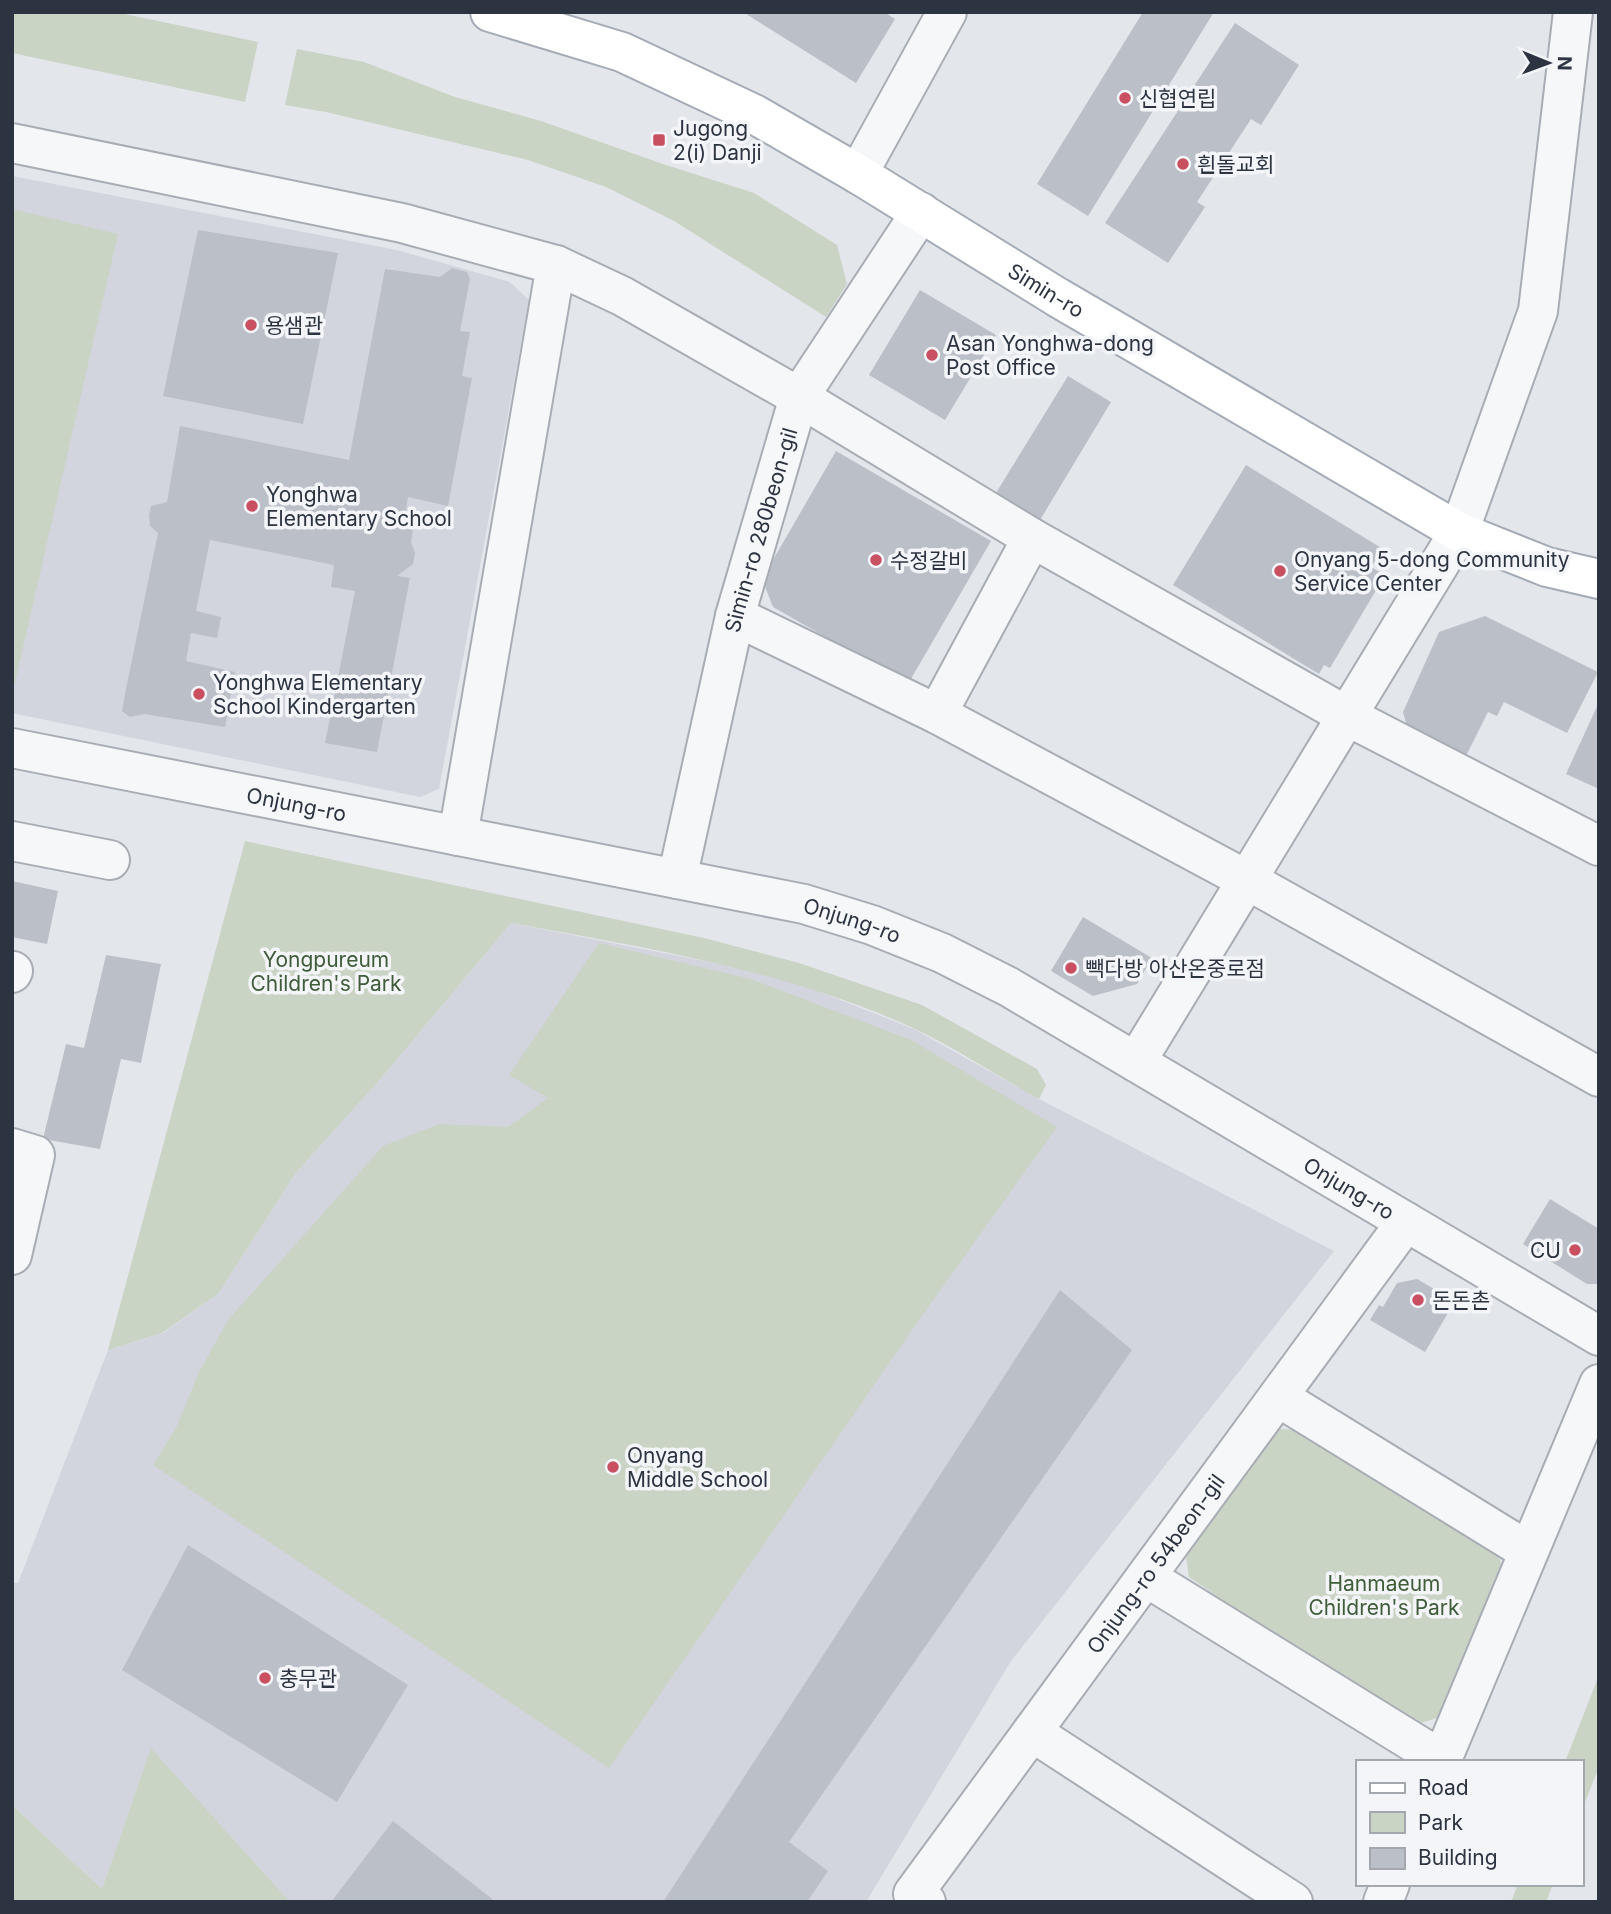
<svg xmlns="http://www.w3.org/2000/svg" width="1611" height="1914" font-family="Inter,'Noto Sans KR',sans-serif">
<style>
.built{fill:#d2d5dd}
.green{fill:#c9d4c5}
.building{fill:#bbbfc7}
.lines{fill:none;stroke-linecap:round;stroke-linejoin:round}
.minor-casing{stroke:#a8adb5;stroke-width:42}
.major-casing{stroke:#a3abb6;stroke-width:42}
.minor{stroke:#f6f7f9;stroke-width:38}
.major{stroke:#fff;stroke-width:38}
.poi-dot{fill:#c85061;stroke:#f3f5f8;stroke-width:2.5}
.labels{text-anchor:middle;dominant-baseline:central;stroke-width:7;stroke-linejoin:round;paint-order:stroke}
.poi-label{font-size:21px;fill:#2c3442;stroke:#f3f5f8;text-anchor:start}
.street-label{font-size:21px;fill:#2c3442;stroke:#f3f5f8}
.park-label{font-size:21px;fill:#405d3a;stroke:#f3f5f8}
</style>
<rect width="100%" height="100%" fill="#e3e6eb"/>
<path class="built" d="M12,176L397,250L510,282L529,300L439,789L420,797L12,713Z
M511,923L750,970L813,989L914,1029L1039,1099L1334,1251L1011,1661L866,1902H290L151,1749L102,1889L12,1805V1583H18L108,1350L163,1333L218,1294L295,1174L384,1075Z"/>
<path class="green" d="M12,12H115L258,42L245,102L12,53Z
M297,49L364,62L455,97L541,121L663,164L754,193L837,245L847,284L826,317L674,221L606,187L528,160L326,112L285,105Z
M12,209L118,234L13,691H12Z
M245,841L704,938L799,963L922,1005L1037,1069L1046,1085L1039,1099C997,1076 956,1048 913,1028C786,970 647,948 511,923L384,1075L295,1174L218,1294L162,1333L108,1350Z
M599,943L751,979L911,1040L1057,1127L919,1320L609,1768L153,1465L176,1428L198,1374L228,1320L383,1146L439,1124L508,1127L548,1098L509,1075Z
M1279,1429L1300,1430L1498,1553L1504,1573L1440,1717L1408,1727L1189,1577L1186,1557Z
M1599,1675V1767L1581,1812V1762H1565Z
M151,1748L290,1902H12V1805L102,1889Z
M1518,1884H1553L1546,1902H1511Z"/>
<path class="building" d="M743,12H884L895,19L856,83Z
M1143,12H1214L1088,216L1037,184Z
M1235,23L1299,65L1261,125L1251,119L1197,202L1205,207L1168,263L1105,223Z
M198,230L338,253L303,424L163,396Z
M452,268L467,272L470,279L460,331L470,332L462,376L472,378L448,506L408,497L406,509L416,512L411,542L415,553L413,564L397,576L410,578L377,752L325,743L355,591L331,587L334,565L210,540L196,611L221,617L217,638L191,633L186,661L235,672L225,727L144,714L130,717L122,711L125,694L158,533L150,526L149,516L151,506L167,502L180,426L349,460L385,269L440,277Z
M920,290L996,335L945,420L869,375Z
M1068,376L1111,402L1040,520L996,493Z
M836,451L991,541L908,684L773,607L762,579Z
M1246,465L1383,549L1371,567L1385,575L1330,668L1324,665L1319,674L1173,585Z
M1485,616L1598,672L1567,733L1504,702L1497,716L1488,712L1465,758L1408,730L1403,712L1439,632Z
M1599,702V789L1566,774Z
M12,881L58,891L47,944L12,937Z
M1083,917L1152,958L1137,984L1093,996L1051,971Z
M106,955L161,964L141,1063L121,1059L100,1149L43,1139L66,1044L84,1048Z
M1550,1199L1599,1229V1284H1587L1523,1244Z
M1417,1279L1455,1301L1425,1352L1370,1320L1379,1305L1383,1307L1397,1283Z
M1060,1290L1132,1350L789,1842L828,1871L807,1902H663Z
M188,1545L408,1685L337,1802L122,1670Z
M393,1821L496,1902H331Z"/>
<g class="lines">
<defs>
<g id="minor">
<path d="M12,143L402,223L556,265L622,296L799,397L1032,538L1347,716L1599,846"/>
<path d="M858,174L947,12"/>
<path d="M735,616L937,714L1247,880L1599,1077"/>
<path d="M937,714L1032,538"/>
<path id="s1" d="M12,748L804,904L872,925L942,953L1009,987L1599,1336"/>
<path d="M458,836L556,265"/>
<path d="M12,841L110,860"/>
<path id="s2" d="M677,879L735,616L799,397L921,212"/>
<path d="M12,973L13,971"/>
<path d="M1136,1062L1459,532L1538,311L1573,12"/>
<path d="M12,1148L35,1155L12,1255"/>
<path d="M1278,1397L1528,1551"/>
<path d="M1146,1577L1442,1760"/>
<path d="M1032,1732L1293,1902"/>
<path d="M1441,1762L1599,1384"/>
<path id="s3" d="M926,1902L913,1894L1406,1222"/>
<path d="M1383,1902L1390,1884"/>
</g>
<g id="major">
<path id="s4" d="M490,12L622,52L754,114L858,174L1057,297L1459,532L1547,567L1599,579"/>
</g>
</defs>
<use href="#minor" class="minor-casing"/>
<use href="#major" class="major-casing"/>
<use href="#minor" class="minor"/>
<use href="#major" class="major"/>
</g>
<g class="poi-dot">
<circle cx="1125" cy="98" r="7"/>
<rect x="652" y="133" width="14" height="14" rx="3.5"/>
<circle cx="1183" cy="164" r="7"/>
<circle cx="251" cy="325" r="7"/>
<circle cx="932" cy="355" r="7"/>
<circle cx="252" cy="506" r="7"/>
<circle cx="876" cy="560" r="7"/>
<circle cx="1280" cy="571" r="7"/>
<circle cx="199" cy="694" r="7"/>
<circle cx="1071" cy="968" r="7"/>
<circle cx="1575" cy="1250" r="7"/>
<circle cx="1418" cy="1300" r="7"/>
<circle cx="613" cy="1467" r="7"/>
<circle cx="265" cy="1678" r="7"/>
</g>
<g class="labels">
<g class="poi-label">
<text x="1139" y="98">신협연립</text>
<text x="673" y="128">Jugong<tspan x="673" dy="24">2(i) Danji</tspan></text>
<text x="1197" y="164">흰돌교회</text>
<text x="265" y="325">용샘관</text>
<text x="946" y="343">Asan Yonghwa-dong<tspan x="946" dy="24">Post Office</tspan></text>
<text x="266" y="494">Yonghwa<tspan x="266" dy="24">Elementary School</tspan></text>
<text x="1294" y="559">Onyang 5-dong Community<tspan x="1294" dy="24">Service Center</tspan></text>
<text x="890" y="560">수정갈비</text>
<text x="213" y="682">Yonghwa Elementary<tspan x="213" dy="24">School Kindergarten</tspan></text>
<text x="1085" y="968">빽다방 아산온중로점</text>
<text x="1561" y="1250" text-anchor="end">CU</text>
<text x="1432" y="1300">돈돈촌</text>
<text x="627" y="1455">Onyang<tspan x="627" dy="24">Middle School</tspan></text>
<text x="279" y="1678">충무관</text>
</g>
<g class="street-label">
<text stroke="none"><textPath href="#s4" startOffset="625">Simin-ro</textPath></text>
<text stroke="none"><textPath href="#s2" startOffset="359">Simin-ro 280beon-gil</textPath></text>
<text stroke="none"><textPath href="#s1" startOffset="290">Onjung-ro</textPath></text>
<text stroke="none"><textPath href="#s1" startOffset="858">Onjung-ro</textPath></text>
<text stroke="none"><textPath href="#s1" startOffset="1424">Onjung-ro</textPath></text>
<text stroke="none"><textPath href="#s3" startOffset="425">Onjung-ro 54beon-gil</textPath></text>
</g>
<g class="park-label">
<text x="326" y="959">Yongpureum<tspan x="326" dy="24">Children's Park</tspan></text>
<text x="1384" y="1583">Hanmaeum<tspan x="1384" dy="24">Children's Park</tspan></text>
</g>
</g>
<rect width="1611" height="1914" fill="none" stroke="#2c3442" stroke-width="28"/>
<rect x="1356" y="1760" width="228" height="126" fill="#f3f5f8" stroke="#a3a8af" stroke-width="2"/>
<rect x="1370" y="1783" width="35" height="10" fill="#ffffff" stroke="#a3a8af" stroke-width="2"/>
<text x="1418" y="1795" font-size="21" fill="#2c3442">Road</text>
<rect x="1370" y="1812" width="35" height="21" fill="#c9d4c5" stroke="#a3a8af" stroke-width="2"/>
<text x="1418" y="1830" font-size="21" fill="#2c3442">Park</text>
<rect x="1370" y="1848" width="35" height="21" fill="#bbbfc7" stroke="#a3a8af" stroke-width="2"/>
<text x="1418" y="1865" font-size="21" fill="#2c3442">Building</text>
<g transform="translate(1548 63) rotate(91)" stroke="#f3f5f8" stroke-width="5" paint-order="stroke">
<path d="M0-5L12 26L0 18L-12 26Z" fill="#2c3442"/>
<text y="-10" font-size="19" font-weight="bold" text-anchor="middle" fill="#2c3442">N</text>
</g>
</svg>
